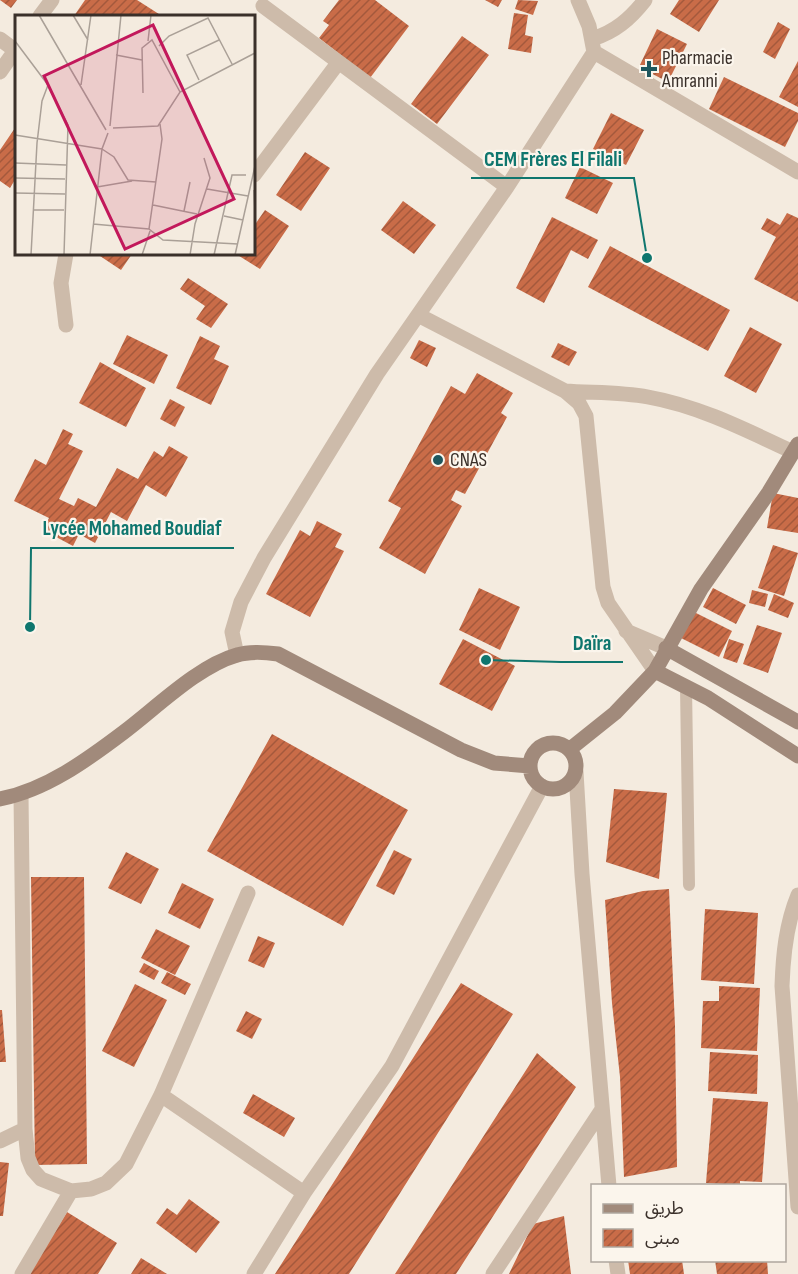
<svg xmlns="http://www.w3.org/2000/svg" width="798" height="1274" font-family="'Sofia Sans Condensed','Noto Sans Arabic',sans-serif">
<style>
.building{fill:url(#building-hatch)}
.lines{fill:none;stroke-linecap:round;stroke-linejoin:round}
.lane{stroke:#cdbbaa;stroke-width:12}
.street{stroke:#cdbbaa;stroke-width:15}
.secondary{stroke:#a18a7b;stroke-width:15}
.poi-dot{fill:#1e575e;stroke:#fbf5ec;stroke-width:2}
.labels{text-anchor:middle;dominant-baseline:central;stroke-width:4.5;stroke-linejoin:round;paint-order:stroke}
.poi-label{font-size:20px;fill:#3a302a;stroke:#fbf5ec;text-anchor:start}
.inset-road{fill:none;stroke:#aaa097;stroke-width:1.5}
.view{fill:#c2185b;fill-opacity:0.15;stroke:#c2185b;stroke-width:3}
.inset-edge{fill:none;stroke:#3a302a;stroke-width:3}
.leader{fill:none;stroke:#0f766e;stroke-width:2}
.callout-dot{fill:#0f766e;stroke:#fbf5ec;stroke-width:2}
.callout-label{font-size:21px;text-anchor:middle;font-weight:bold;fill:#0f766e;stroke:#fbf5ec;stroke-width:4.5;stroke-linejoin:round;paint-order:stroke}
</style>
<defs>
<pattern id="building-hatch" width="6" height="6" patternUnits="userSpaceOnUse" patternTransform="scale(1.5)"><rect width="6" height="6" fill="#c96c48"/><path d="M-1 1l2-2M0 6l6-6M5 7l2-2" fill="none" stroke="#a4593c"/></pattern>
</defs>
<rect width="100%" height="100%" fill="#f4ebdf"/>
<path class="building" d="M0,0H17L11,8Z
M85,0H137L162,16H74Z
M339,0H375L409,26L370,78L319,38L329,25L323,21Z
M485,0H502L498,7Z
M518,0L538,1L533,15L515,9Z
M679,0H719L699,32L670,14Z
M514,13L528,15L525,35L533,37L531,53L508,49Z
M778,22L790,29L775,59L763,52Z
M657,29L687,44L668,82L639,67Z
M462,36L489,55L437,124L411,104Z
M798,61V107L779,97Z
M724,77L798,113V121L785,147L709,109Z
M611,113L644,130L626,165L593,149Z
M15,128L16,129V178L10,188L0,181V150Z
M305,152L330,168L301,211L276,195Z
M580,167L613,183L597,214L565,198Z
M403,201L436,225L414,254L381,230Z
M265,210L289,226L260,269L236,254H254V226Z
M787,213L798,218V302L754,279L776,237L761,229L767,218L780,225Z
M552,217L598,240L588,259L571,250L544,303L516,288Z
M610,246L730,310L708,351L588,287Z
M97,254H132L121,270Z
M188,278L228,304L211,328L196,319L205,306L180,289Z
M750,327L782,344L756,393L724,376Z
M127,335L168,355L154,384L113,364Z
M200,336L220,346L214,359L229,366L211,405L176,388Z
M419,340L436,348L427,367L410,358Z
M558,343L577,352L569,366L551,357Z
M100,362L146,388L126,427L79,403Z
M477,373L513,393L501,413L507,417L465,494L456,490L451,500L462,506L425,574L379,548L401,508L388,501L451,386L465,394Z
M170,399L185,407L175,427L160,419Z
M63,429L73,434L68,444L83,451L59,499L74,506L78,498L96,507L117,468L138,479L154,451L163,457L169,446L188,457L166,497L146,485L127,521L111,512L95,543L79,534L73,546L43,530L49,518L14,501L35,459L46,465Z
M773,493L798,498V533L767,528Z
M317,521L342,534L335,547L344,551L310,617L266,594L300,530L310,536Z
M773,545L798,553L784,596L758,588Z
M479,588L520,607L500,650L459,630Z
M713,588L746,605L736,624L703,607Z
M752,590L768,594L765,607L749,603Z
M774,594L794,603L788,618L768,610Z
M694,612L732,631L719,657L681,638Z
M757,625L782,633L768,673L743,664Z
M463,639L515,666L492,711L439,684Z
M729,639L744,644L737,663L723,658Z
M272,734L408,810L343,926L207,851Z
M614,789L667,793L659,879L606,862Z
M394,850L412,859L394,895L376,886Z
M126,852L159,869L141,904L108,888Z
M31,877H84L87,1164L35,1165Z
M182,883L214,899L200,929L168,913Z
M669,889L675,1026L677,1167L624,1177L620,1077L612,1003L605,900L643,891Z
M705,909L758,913L754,984L701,980Z
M156,929L190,946L175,975L141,958Z
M258,936L275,943L264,968L248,961Z
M144,963L159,971L154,980L139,972Z
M167,972L191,984L185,995L161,983Z
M461,983L513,1014L349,1274H275Z
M135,984L167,1000L134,1067L102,1051Z
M719,986L760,988L757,1051L701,1048L703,1001H719Z
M0,1010H2L6,1062H0Z
M246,1011L262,1019L252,1039L236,1031Z
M710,1052L758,1055L757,1094L708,1091Z
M537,1053L576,1087L456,1274H395Z
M253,1094L295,1118L284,1137L243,1113Z
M713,1098L768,1102L762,1182L740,1181V1185L706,1183Z
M0,1162L9,1163L3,1216H0Z
M189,1199L220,1222L196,1253L156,1223L167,1208L177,1215Z
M67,1212L117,1243L98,1274H29Z
M564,1216L571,1274H509L533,1224Z
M141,1258L167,1274H131Z
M628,1260H682L684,1274H630Z
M715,1260H767L768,1274H717Z"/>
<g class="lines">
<path class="lane" d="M686,686L689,885"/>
<path class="street" d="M263,6L507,187
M40,16L52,0
M0,39L16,51
M592,39C615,32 630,19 645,0
M594,52L798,172
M0,72L16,49
M254,175L338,63
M420,316L565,391L579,403L586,416L603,587L608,603L655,671
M66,325L61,283L66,254
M565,391C592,393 621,392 648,397C699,406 746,430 793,452
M626,631L666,648
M237,655L232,632L241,602L264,558L377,374L507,187L594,52L589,26L578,0
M576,772L582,874L609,1186
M21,795L25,1129L28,1158L33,1170L41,1179L71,1191L91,1189L106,1183L126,1164L161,1095L248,893
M798,895C786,924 783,955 782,986L798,1207
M161,1095L304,1193
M0,1141L25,1129
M616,1260L618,1274
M22,1274L71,1191
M254,1274L304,1193L392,1066L542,786
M493,1274L601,1111"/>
<path class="secondary" d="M666,648L798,722
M655,671L708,698L798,756
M530 766a23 23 0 1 1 46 0a23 23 0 1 1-46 0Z
M570,749L615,713L655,671L701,589L769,492L798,444
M0,799C46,790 87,760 124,732C156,708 198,666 237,655C250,651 264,652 278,654L461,750L494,763L530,766"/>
</g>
<g class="poi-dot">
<path d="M646 60h6v6h6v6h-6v6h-6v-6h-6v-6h6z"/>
<circle cx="438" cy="460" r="6"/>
</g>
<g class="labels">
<g class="poi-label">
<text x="662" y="58">Pharmacie<tspan x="662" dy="23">Amranni</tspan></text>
<text x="450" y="460">CNAS</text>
</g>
</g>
<g transform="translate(15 15)">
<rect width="240" height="240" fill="#f4ebdf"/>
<path class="inset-road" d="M24,0L91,115M58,0L73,25M0,26L33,70L53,110L49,240M133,26L136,0M144,31L154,21L193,3L217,49M101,40L127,45M184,65L172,40L204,25M66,70L76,0M128,78L127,33L137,25L165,77M145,109L147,124L134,214L148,225L223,229M95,111L106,0M98,113L143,111L165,77L240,38M0,120L87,134M87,134L99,142L113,165L141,167M0,148L51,150M0,163L50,164M82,172L117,166M192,174L233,181M239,175L240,197M0,178L50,179M138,190L182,199M18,195H49M169,196L175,167M209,201L228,205M78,209L134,214M16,240L22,128L27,86L33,70M75,240L87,134L93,118M127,240L135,216M175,240L180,209L195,163L189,143M199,240L217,160H231M220,240L240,151"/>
<path class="view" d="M138,10L219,184L110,234L29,61Z"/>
<rect width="240" height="240" class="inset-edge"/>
</g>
<path class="leader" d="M647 258L634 178H471M30 627L31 548H234M486 660L561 662H623"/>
<g class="callout-dot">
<circle cx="647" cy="258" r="6"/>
<circle cx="30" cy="627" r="6"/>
<circle cx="486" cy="660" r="6"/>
</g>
<g class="callout-label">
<text x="553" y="166">CEM Frères El Filali</text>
<text x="132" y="535">Lycée Mohamed Boudiaf</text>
<text x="592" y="650">Daïra</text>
</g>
<rect x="591" y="1184" width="195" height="78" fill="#fbf5ec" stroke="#aea69e" stroke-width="1.5"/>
<rect x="603" y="1204" width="30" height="9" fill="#a18a7b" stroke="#aea69e" stroke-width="1.5"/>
<text x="645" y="1214" font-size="18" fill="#3a302a">طريق</text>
<rect x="603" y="1229" width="30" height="18" fill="url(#building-hatch)" stroke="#aea69e" stroke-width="1.5"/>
<text x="645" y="1244" font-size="18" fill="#3a302a">مبنى</text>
</svg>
